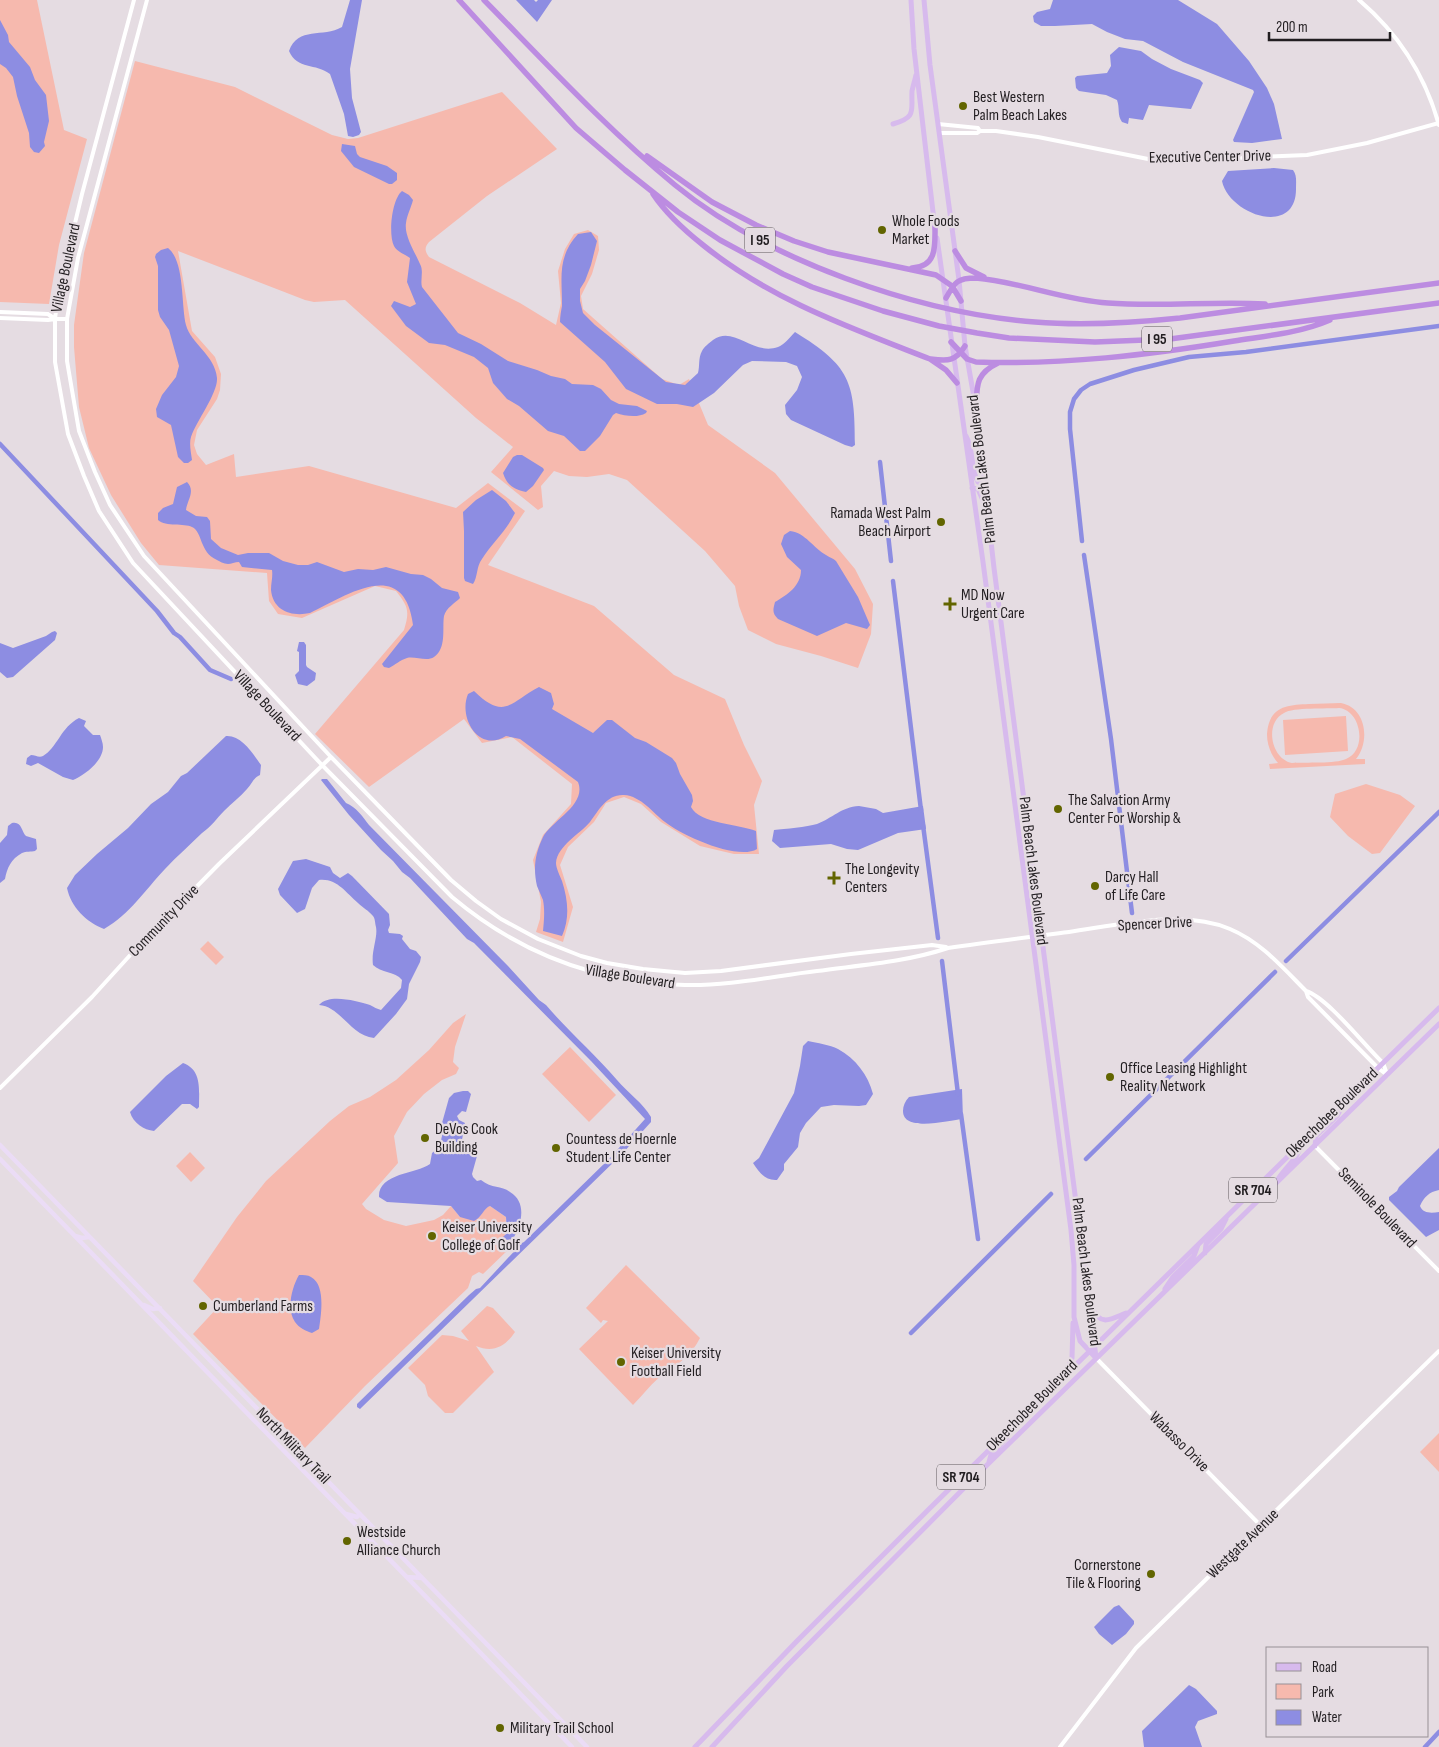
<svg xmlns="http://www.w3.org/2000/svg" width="1439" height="1747" font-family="'Sofia Sans Condensed',sans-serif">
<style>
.green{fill:#f6b9ae;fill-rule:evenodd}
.water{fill:#8d8de2}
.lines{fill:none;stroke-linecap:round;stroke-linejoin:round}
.canal{stroke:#8d8de2;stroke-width:4.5}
.tertiary{stroke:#fff;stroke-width:4}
.secondary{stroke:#ebdcf6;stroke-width:4.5}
.primary{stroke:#d7baed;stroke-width:5}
.motorway{stroke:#bc8ce1;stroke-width:5.5}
.poi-dot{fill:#626500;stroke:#e5dce2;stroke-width:2}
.labels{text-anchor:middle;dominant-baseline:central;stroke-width:4.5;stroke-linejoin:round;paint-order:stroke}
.shield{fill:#e5dce2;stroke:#5c575b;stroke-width:1}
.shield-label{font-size:15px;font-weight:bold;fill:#221e21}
.poi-label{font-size:16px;fill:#221e21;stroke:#e5dce2;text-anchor:start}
.street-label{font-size:16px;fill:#221e21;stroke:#e5dce2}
</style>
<rect width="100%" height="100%" fill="#e5dce2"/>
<path class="green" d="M0,0H37L64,130L87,139L59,245L49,304L0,302Z
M135,61L235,87L332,135L348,139L358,138L502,92L557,149L487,196L429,242C424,248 425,251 429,257L520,303L556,325L561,303L558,271L565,249L574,234L588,230L598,236L599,250L592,274L581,296L583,309L662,379L679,385L689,379L708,425L775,473L855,569L873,604L871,634L858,668L821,656L776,644L748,630L739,606L735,586L705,551L627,480L609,474L587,477L569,476L554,471L541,486L543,507L538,510L491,472L513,447L476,418L345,300L314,302L305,300L178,251L192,331L215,357L221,374L220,390L217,399L197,430L194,445L197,454L206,465L234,454L236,477L309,466L456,508L488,483L525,511L488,565L594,606L674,675L725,699L744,745L762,781L754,805L759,854H734L700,846L661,822L641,804L624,797L606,803L594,822L568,847L560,865L573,907L563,942L536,932L540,919L541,902L533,860L543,835L571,804L572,784L512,737L482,743L464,719L369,787L315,734L404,630C410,611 408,606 396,591L375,586L302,618L278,614L269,601L267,573L159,565L141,543L111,495L89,448L79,407L74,347V325L84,253Z
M1341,703C1367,708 1370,742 1356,759H1365V764L1270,769L1269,764L1278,763C1271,755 1267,745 1267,734C1269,706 1287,705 1309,704C1320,704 1331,703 1341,703ZM1339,708C1361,710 1368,750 1346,759C1336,764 1305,762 1292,763C1271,759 1264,723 1284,713C1293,707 1327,709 1339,708Z
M1346,716L1348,751L1285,755L1283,720Z
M1366,784L1400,795L1415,806L1380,853L1372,854L1348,836L1330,817L1335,794Z
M208,941L224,957L216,965L200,949Z
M466,1014L455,1047L453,1062L459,1068L456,1074L442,1080L424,1094L407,1112L394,1136L398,1163L362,1204L366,1209L384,1220L406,1226L434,1220L443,1215L451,1206L460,1217L490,1206L506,1217L505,1240L513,1239L511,1247L483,1274L479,1272L472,1276L468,1288L365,1386L305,1448L193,1334L218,1307L193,1281L237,1217L266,1181L330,1121L349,1106L370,1097L396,1080L429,1050L453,1023Z
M570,1047L616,1095L589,1122L542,1074Z
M190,1152L205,1168L191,1182L176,1166Z
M626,1265L700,1338C691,1356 679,1363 664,1374C653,1381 643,1395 633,1405L579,1349L608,1321L603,1320L601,1323L586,1308Z
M487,1306L493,1308L515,1332C505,1347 493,1353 476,1346L494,1372L453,1413H445L428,1396L425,1385L408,1368L442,1335L453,1336L469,1341L461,1331Z
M1439,1433V1472L1420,1452Z"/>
<path class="water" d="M350,0H362L350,69L352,98L361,132L359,135L353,137L348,136L344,114L330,74C316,63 297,70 289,51C298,26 323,38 342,27Z
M516,0H534L536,2L538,0H552L537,22Z
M1053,0H1178L1217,24L1249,61L1267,88L1274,104L1282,139L1252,143L1234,142L1233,140L1254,92L1253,90L1183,62L1143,41L1125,39L1107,32L1092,24L1055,26H1041L1034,22L1033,16L1037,12L1050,9Z
M0,20L8,35L9,42L30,67L35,80L46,95L49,121L44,142L45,146L39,153L34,152L30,147L29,133L17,96L13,77L6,68L0,64Z
M1119,47L1141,51L1152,59L1171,69L1200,80L1203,83L1191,109L1149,105L1143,120L1129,118L1128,124L1122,122C1117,115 1120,108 1117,100L1106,95L1079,91L1076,88L1075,78L1077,76L1107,73L1111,66L1110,55Z
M342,144L355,146L357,154L360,157L387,166L397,173V180L392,184H389L354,167L341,151Z
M1274,168L1293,170C1297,175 1296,182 1296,188C1297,238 1229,215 1222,181L1228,171Z
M402,191L409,195L413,200C411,208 407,215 406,223C404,236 415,252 420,264C424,271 420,280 422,287L458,333L481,344L508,361L537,370L551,376L565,379L572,384L593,385L601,389L611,400L619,404L637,406L647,411L646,413C638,418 625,416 616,413L613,415L600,436L585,451H580L564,436L548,431L519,406L507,399L493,383L488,368L474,357L445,345L429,343L406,326L391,306L394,301L410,307L416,304L407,282L410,258C405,254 397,252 394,246C388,234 392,199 402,191Z
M591,232L597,241L591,265L585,281L580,289V301L583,313L595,325L666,382L685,385L698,373C700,366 698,358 702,351C704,347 709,343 713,340C734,325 753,356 778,347C784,345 790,337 795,332C850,366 855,381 855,445L852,447L845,445L791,420L786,414L785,405L797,390L802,377L797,366L786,362L752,361L743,365L714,393L693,407L677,404H657L626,389L605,362L560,322C560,317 561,311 562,306C562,277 557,257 578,234Z
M168,248C185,261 181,306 186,325C191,344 215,355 217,378C218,393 197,420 191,437C189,443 191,453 192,460L188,463H184L178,457L171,425L157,417L156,409L162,395L176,377L179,366L169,330L160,317L158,310V266L155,257L156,254L161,250Z
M517,455H522L543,468L544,470L533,486L526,492C513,489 507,485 503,473L513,457Z
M187,482C196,491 187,500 186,510L196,516L207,517L210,521L211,539L221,548L238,555L248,553H269L283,561L298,565H308L317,562L344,572L358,569L373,570L386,567L411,574L423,575L431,579L442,588L458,592L460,598C455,603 446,608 444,616C442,628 447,648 434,657C427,662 415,656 407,658C400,660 395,665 389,668L384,667L382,664L413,625C404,555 346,596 310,613C292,617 273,611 271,590C271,583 273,577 272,570L242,567L239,562C235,562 231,564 228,564C224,564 219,561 217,560C199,552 203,532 192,527C184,523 166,527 158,520V513L163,508L173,504L177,487Z
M492,490L506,501L515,513C507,530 492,543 482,559C476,567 478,577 473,584L465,581L464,578V531L463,512L476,500Z
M790,531C806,533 813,548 826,555C830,558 833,558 836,561L858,597L870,625L867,629L846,623L817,636L778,619C772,613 773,610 775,602C787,595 801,586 801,570L787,557L781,544L784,535Z
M55,631L57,633L55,640L13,677L7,678L0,672V643L13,648L46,636L52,632Z
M299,642H304L306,645V665L307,667L316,673L315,680L307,686L298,684L295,675L299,671V652L297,651Z
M539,687L551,693L554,704L552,709L593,733L607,720H612L635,738L646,742L672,758L676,763L680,774L692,795L693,801L691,807C700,824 739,824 756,831L757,849C738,861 681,835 665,822C653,813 641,796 624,795C607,794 599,810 590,822C581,833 557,846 556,863C556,868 560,876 562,881C568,900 570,918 562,936L543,931C544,921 545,910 543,900C541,895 539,891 537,886C533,868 535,854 543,837C552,820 587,805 578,782L520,739L506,736C479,753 458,718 468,694L474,691C505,721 510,702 539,687Z
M79,718L86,721L84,726L93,735H100C101,738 103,743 103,747C103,761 85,775 73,780L63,777L38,763L31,766L26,764L27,758L31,755C35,755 39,758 43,756C57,748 61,727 79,718Z
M226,736C242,735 253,754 261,765L260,775C253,778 252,784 247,789C240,797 232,803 224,811C217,818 211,827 202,833C190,845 177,856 165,869C145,890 130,914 104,929C86,922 71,907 67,888L75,875L97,854L128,828L151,804L168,792L181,776L187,773Z
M322,779H327L346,803C356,807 363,817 369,825L508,966L539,1000L546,1005C568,1031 595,1054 617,1080C628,1093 643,1103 651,1117V1122L622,1154L360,1409L357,1407V1404L469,1295L476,1289L480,1288L522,1243L524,1242L609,1159L645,1119L591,1061L474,943L467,939L410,878L402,872L393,861L381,850L349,815L321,780Z
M859,806L876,809L883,813L923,806L926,829L898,833L858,850L847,849L831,844L780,848L772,841L774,830C785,829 807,827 817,824C833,818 841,807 859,806Z
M12,823C22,821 21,831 26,836L36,839L37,849L35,851C31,852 26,851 22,853C11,859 7,868 5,879L0,883V843L7,835L8,826Z
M306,859L330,867L333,873L340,878L348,873L352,876L389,914L390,925L388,930L389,933L400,934L403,936L402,939L410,949L416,951L421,957L420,962L409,984L407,999L396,1014L374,1038C351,1036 340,1006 319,1005C329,993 357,1001 370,1005C374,1007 377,1009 381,1010L401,988L402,980C395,971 381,973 373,965C371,951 378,938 376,927C375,923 375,918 373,916C368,910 363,908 358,903C346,893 337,878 319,880L312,888L305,909L297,913L280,895L278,889L293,861Z
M808,1041C817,1043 830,1045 838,1049C856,1059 868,1075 873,1094L866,1105L859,1106L834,1105L821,1107L806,1123L800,1133L798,1147L784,1164V1170L777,1180C765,1181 759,1172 753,1163L759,1158L794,1093L800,1066L803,1046Z
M183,1063C202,1070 199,1089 199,1107L197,1109L190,1104H182L154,1131C144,1130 133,1123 130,1112L166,1076Z
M962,1089L963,1119C950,1120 903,1133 903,1111C903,1106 905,1101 909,1097Z
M463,1091H468L471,1094L466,1112L462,1111L457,1116L459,1120L465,1123L462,1140L466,1153L477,1156L472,1174L473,1177L477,1181L481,1180C492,1189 501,1185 510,1192C528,1203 521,1225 513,1239L505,1240L503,1237L507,1233L506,1217L490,1206C484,1208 481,1218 474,1221L460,1217L451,1206L387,1202L379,1197C378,1173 416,1174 430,1164L432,1153L442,1145L443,1141L441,1140L444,1128L442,1123L449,1098L454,1093Z
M1439,1148V1190C1429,1192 1424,1197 1420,1206C1423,1214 1432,1213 1439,1212V1230L1426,1237L1389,1200V1197L1397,1191L1399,1187Z
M299,1275C303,1275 308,1275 311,1277C326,1285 321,1315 319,1329L312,1333C306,1331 299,1328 295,1322C286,1309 292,1287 299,1275Z
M1119,1605L1134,1621V1624L1126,1634L1112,1645L1099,1634L1094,1627L1114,1607Z
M1189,1685L1196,1689L1217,1711V1714L1198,1721L1195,1727L1202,1747H1144L1142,1731Z"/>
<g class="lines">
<path class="canal" d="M0,444L157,611L174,633L180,637L210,670L231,679
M880,462L891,561
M1082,541L1070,429V412L1074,399L1081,390L1090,384L1134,370L1189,357L1246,352L1439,326
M1084,555L1111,739L1132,913
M893,581L921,810
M923,825L938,938
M942,961L958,1094
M1286,961L1439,812
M961,1114L978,1239
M1086,1159L1275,972
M911,1333L1051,1194
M1425,1747L1439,1732"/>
<path class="tertiary" d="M134,0L82,194L58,294L55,319V362L68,434L84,476L99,511L133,563L322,765L452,897C520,954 596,983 685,985C729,986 774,976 817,971C861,965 906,962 948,948C988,942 1029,937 1069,932C1118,925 1183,909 1230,929C1261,942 1283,968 1306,991L1308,997L1378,1068L1387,1075
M147,0L78,258L67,319V361L79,431L95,472L110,505L144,556L331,757L451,880L476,901L501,919L538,939L581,956L607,963L643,969L685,973L721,971L851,954L932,945L946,947
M1359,0C1398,33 1425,75 1439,125
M938,124L978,128L980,131
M940,133H977L980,131H996L1038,137L1158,161L1307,155L1367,143L1439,123
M0,312L48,314L55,319
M0,318L48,320L55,319H67
M1306,991C1328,998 1364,1045 1383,1063L1387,1074
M0,1088L92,997L143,941L219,864L331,757
M1315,1146L1439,1271
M1096,1358L1261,1526
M1060,1747L1136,1648L1439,1351"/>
<path class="secondary" d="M0,1145L587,1747
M0,1159L572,1747
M75,1236L82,1238L89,1237
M144,1305L153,1309L160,1308
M346,1514L357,1517L360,1514
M407,1577L422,1578"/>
<path class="primary" d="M911,0L914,49L935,229
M924,0L930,65L959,280L965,346L976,409L994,568L1096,1357
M893,124C917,117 911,111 912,91C913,86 915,80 916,75
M937,238L983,562L1071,1230L1074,1265V1317L1080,1341L1096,1358
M966,436C974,450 970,468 978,482L984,483
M972,488L978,489L985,505
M1315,1146L1316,1136L1337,1116L1343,1105
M1278,1179C1287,1165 1298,1159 1302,1143
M1205,1253L1206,1244L1221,1229L1226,1219
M1165,1289L1173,1277L1194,1256L1198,1245
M1092,1308C1101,1327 1111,1319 1126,1313
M1068,1368L1072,1358L1073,1323
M989,1462L991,1455L1007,1437V1431
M695,1747L797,1641L927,1511L1439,1008
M712,1747L787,1666L987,1465L1439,1024"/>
<path class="motorway" d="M459,0L576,128L625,170L678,212L720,240L783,274L812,287L883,311L939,326L977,333L1009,338L1095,342L1170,339L1439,303
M484,0C546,63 607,129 675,185C766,260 918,313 1035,322C1084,326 1132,323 1180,318L1439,283
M647,156L712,202L756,225L794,241L828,252L936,275L952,286L961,301
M653,194C667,215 684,230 703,245C771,300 851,328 930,359C948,361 955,362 965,346
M955,251L966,268L984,277
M912,268C937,267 935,246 935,227
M946,298C955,282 957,278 976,278C1021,282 1063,300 1108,303C1160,307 1213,301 1265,304
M951,342L967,359L976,362C1063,365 1149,355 1234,341C1265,336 1300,333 1330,320
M930,359L946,370L957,383
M976,409C977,386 975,374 998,363"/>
</g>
<g class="poi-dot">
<circle cx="963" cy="106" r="5"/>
<circle cx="882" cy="230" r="5"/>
<circle cx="941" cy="522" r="5"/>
<path d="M947.5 596.5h5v5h5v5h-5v5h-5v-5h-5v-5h5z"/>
<circle cx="1058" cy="809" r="5"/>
<path d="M831.5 870.5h5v5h5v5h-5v5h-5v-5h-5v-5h5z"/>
<circle cx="1095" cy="886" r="5"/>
<circle cx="1110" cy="1077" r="5"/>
<circle cx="425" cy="1138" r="5"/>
<circle cx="556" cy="1148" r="5"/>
<circle cx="432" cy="1236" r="5"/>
<circle cx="203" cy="1306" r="5"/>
<circle cx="621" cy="1362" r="5"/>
<circle cx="347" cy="1541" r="5"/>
<circle cx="1151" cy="1574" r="5"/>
<circle cx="500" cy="1728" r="5"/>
</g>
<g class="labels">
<g class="shield">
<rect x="745" y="227.5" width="30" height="25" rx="4"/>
<rect x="1142" y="326.5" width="30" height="25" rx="4"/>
<rect x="1229" y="1177.5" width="48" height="25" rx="4"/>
<rect x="937" y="1464.5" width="48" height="25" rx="4"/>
</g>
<g class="shield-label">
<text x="760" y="240">I 95</text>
<text x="1157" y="339">I 95</text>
<text x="1253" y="1190">SR 704</text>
<text x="961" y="1477">SR 704</text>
</g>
<g class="poi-label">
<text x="973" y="97">Best Western<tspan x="973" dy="18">Palm Beach Lakes</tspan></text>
<text x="892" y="221">Whole Foods<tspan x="892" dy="18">Market</tspan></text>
<text x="931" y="513" text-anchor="end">Ramada West Palm<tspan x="931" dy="18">Beach Airport</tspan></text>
<text x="961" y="595">MD Now<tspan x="961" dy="18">Urgent Care</tspan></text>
<text x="1068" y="800">The Salvation Army<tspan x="1068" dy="18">Center For Worship &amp;</tspan></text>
<text x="845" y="869">The Longevity<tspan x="845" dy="18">Centers</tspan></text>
<text x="1105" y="877">Darcy Hall<tspan x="1105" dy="18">of Life Care</tspan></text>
<text x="1120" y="1068">Office Leasing Highlight<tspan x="1120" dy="18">Reality Network</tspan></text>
<text x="435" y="1129">DeVos Cook<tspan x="435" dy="18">Building</tspan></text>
<text x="566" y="1139">Countess de Hoernle<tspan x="566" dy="18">Student Life Center</tspan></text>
<text x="442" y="1227">Keiser University<tspan x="442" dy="18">College of Golf</tspan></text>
<text x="213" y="1306">Cumberland Farms</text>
<text x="631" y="1353">Keiser University<tspan x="631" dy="18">Football Field</tspan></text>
<text x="357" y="1532">Westside<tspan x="357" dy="18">Alliance Church</tspan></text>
<text x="1141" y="1565" text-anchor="end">Cornerstone<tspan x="1141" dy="18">Tile &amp; Flooring</tspan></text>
<text x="510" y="1728">Military Trail School</text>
</g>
<g class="street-label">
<text transform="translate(1210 157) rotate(-1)">Executive Center Drive</text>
<text transform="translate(66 268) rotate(-78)">Village Boulevard</text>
<text transform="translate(982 469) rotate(-97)">Palm Beach Lakes Boulevard</text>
<text transform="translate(267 706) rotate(47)">Village Boulevard</text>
<text transform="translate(1033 871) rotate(83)">Palm Beach Lakes Boulevard</text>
<text transform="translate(164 921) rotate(-46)">Community Drive</text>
<text transform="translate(1155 924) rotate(-3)">Spencer Drive</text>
<text transform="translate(630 977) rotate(9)">Village Boulevard</text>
<text transform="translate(1332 1113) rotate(-44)">Okeechobee Boulevard</text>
<text transform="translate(1377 1208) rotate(46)">Seminole Boulevard</text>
<text transform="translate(1086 1272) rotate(83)">Palm Beach Lakes Boulevard</text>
<text transform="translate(1032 1406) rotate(-45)">Okeechobee Boulevard</text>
<text transform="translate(1179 1442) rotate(45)">Wabasso Drive</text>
<text transform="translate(293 1446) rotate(46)">North Military Trail</text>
<text transform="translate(1243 1544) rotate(-44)">Westgate Avenue</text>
</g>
</g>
<rect x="1266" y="1647" width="162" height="90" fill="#e5dce2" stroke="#979095"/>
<rect x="1276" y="1663" width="25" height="8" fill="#d7baed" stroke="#979095"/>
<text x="1312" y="1672" font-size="15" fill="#221e21">Road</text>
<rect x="1276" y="1684" width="25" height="15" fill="#f6b9ae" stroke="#979095"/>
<text x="1312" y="1697" font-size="15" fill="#221e21">Park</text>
<rect x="1276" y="1710" width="25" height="15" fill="#8d8de2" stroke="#979095"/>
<text x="1312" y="1722" font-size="15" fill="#221e21">Water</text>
<path d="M1269 32v8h121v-8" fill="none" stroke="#221e21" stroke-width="2.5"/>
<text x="1276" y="32" font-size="15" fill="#221e21" stroke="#e5dce2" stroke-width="4" paint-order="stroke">200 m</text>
</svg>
